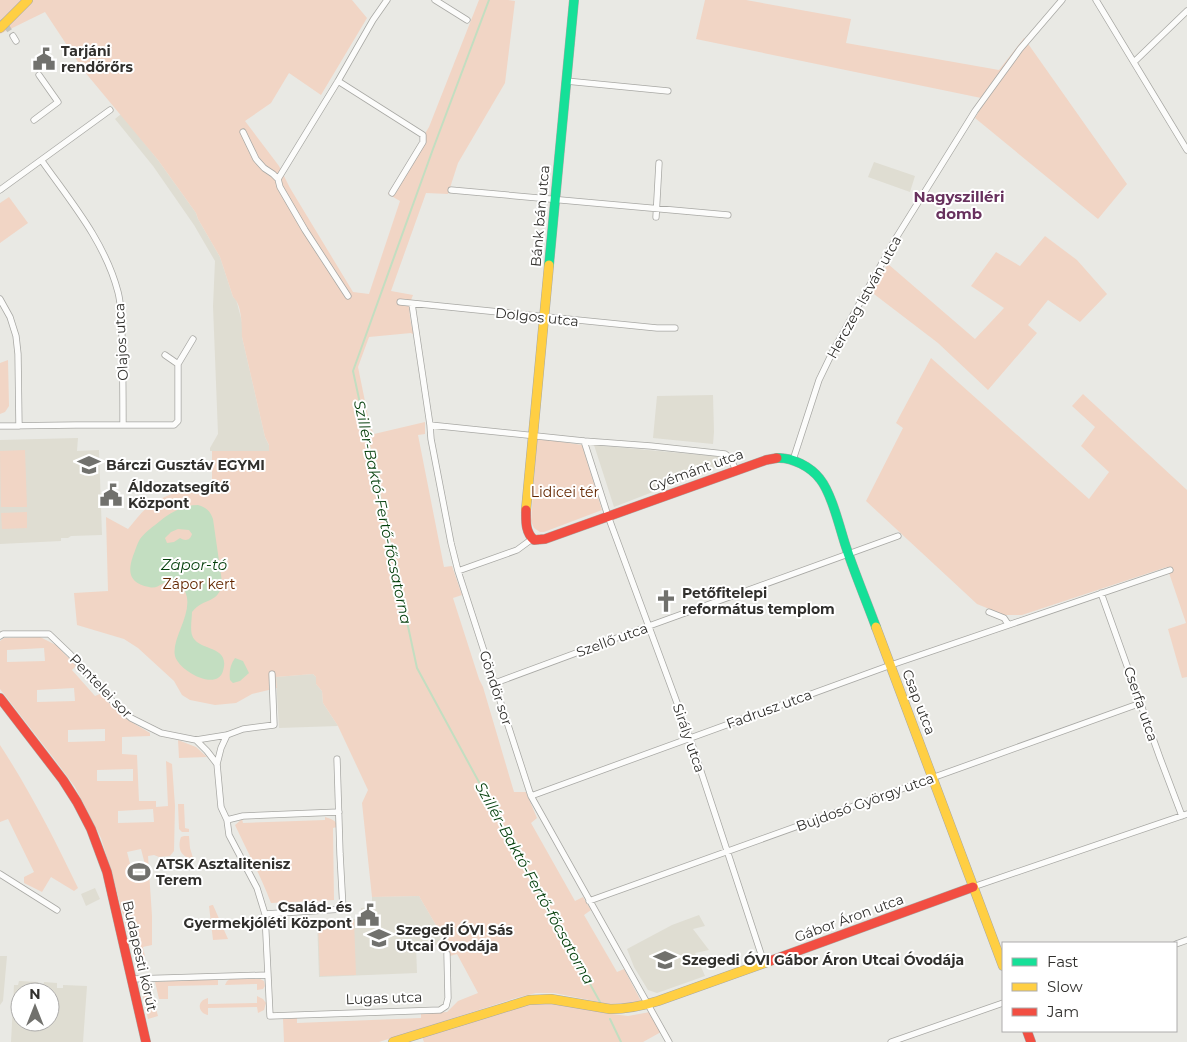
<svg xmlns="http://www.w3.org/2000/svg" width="1187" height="1042" font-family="Montserrat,sans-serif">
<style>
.built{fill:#dfddd2;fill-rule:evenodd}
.green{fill:#f1d5c5;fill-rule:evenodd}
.water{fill:#c3dec1;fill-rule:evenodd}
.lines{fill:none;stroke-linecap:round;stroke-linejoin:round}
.stream{stroke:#c3dec1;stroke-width:2}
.street-tunnel{stroke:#c4c4bf;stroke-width:5.5;stroke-dasharray:5.5 3;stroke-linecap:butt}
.street-casing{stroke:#a8a8a4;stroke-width:7}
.fast-casing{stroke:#a8a8a4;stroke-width:10}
.slow-casing{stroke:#a8a8a4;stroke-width:10}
.jam-casing{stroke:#a8a8a4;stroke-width:10}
.street{stroke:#fcfcfb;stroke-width:5.5}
.fast{stroke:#16e098;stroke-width:9}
.slow{stroke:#ffcf43;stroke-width:9}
.jam{stroke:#f24e42;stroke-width:9}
.labels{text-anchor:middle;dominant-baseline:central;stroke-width:4;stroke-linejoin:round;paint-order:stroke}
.poi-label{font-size:14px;font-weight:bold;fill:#31302d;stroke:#fff;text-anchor:start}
.street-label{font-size:14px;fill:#31302d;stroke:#fff}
.park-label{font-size:14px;fill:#632700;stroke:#fff}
.neighbourhood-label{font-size:15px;font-weight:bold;fill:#68315e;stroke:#fff}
.water-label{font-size:15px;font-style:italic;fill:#043f0b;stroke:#fff}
</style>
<rect width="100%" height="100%" fill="#e9e9e4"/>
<path class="built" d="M121,114L158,160L196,213L198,219L220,257L233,297L236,299L242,322V337L265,437L269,445V451H210V448L218,434L213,306L215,261L194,225L153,166L115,119Z
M874,162L915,176L910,192L868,177Z
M713,395L714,432L713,444L653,438L657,396Z
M78,438L77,451L99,450L102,535L71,536L68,538H61V541L0,544V440Z
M594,445L724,457L725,464L614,507Z
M313,674L316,677V684L322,691L323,703L338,726L279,728L276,677Z
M95,888L100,899L86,906L81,894Z
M419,896L440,932V945H416L417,973L319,977L317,919H361V908L372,907V897Z
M699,915L705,926L693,929L709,950L695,953L705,976L657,993L648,990L634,967L627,949L672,925Z
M0,956H7L3,1001L0,1005Z
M19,981L38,982V986H43L44,982L57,983V988H63V985L87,986L83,1042H11L14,985H18ZM20,992H50V1022H20Z"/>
<path class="green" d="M0,0H352L367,18L321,95L289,73L271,103L245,121L279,166L290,188L353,292L369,294L400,201L388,194L429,127L479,0H508L515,1L505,83L458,163L448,194L426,193L391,291L413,295C407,308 410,321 414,335L411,333L369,337L358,367L370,426L374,434L425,422V434L418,435L444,567L452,566L462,595L453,598L479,679L483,687L514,792H526L537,818L531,823L575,901L583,897L591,910L584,915L617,972L624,969L641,1001L631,1003L609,1004L554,993H536L516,998L379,1042H284L283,1019L297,1018V1023L421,1018V1013L447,1012L458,1001L478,993L457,954L450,956L440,932L419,896L372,897L362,803L368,790L338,726L323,703L322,691L316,684V677L313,674L276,677L277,688L252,694L236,703L215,705L190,700L182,695L174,681L138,648L124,639L77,625L74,593L108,591L106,517L128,529C135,521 141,512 149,506C159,498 173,493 186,490C196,487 202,488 212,483V451H269V445L265,437L242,337C242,327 242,304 233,297L220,257L198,219L196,213L158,160L84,71L45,12L0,34Z
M705,0H746L851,19L846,43L999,70L1024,38L1127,184L1098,219L975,118L986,99L696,39Z
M9,197L28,223L0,243V203Z
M1045,236L1077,260L1107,294L1080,322L1048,300L1028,325L1037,333L988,390L938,343L870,291L888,264L975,339L1004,308L971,286L996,252L1020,266Z
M931,358L1089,499L1109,472L1081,446L1095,427L1072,406L1083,394L1187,490V677L1182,678L1168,629L1186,623L1167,567L1022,615H1004L977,604L866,501L903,428L896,423Z
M8,360L9,406L5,412L0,414V363Z
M537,438L582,445L602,510L544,532H540L534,528L531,521Z
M25,450L27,507H1L0,451Z
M27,512V528L2,529L1,513Z
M40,637L56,645L76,666L72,670L95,696L100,694L123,717L150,733V736L122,737V754L137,755L139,801H156V807L168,806L166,761L172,764L175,806L174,851L170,856L159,857L154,855L148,856L152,916V945L143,947L145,957L141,961L136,962L112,874L101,838L75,787L55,760L0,689V641L4,638ZM44,648L45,661L7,662V650ZM74,688L75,701L37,702V690ZM105,729V741L68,742V730ZM133,769V781H97V770ZM153,809L154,822L118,823V811ZM141,849L149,880L135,883L127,852Z
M178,740L196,747L207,757L179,758Z
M0,745C30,791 54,838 78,888L74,891L51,877L42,892L24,883V877L34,872L8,819L0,822Z
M178,804H184L185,828L189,829V832H182L179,829Z
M325,817C331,819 337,820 337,827L333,828L334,900L271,903C261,876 247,851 235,825L242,819L243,823L325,820Z
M184,836H189L190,848L193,858C181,858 177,848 181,837Z
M212,905H213L228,939L213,940L209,906Z
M354,920L356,975L320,976L318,921Z
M230,979H260L264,981L265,986L263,989L257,990V984L225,985L227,981Z
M189,980H218V985L168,986V999H159L155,982Z
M149,983L158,1016L148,1019L142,992L145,985Z
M257,996L263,999L266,1003L264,1010L258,1013L257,1007L208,1008V1015C198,1013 196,1001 208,998V1004L257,1003Z
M542,1003L566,1005L604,1013L628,1016L650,1012L661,1032L643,1042H424L422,1037L521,1006Z"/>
<path class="water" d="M198,505C207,508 210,511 213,519L222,582C220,604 204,597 192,612C192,618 190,628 192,635C197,652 231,644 223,671C217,692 179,671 175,656C171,639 193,614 186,594C184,587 180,583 173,581C163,579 160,590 149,587C130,583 127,573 133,556C135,551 137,544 140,539C145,532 154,526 160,521C171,512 184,505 198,505ZM178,529L189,530L192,534C190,541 185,541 180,538L174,542L167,543L165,538L171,532Z
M235,658L243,661L249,673L240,681L233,683L230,680C229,672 230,665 235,658Z"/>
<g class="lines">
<path class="stream" d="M489,0L433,149L353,371L417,668L518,854L600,1002
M610,1019L621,1042"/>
<path class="street-tunnel" d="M2,19L13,36"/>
<defs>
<path id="street" d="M435,0L467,20
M1096,0L1187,150
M13,36L16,41
M1134,62L1187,11
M338,81L423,135V142L392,193
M566,81L668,91
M34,120L58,102L39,75
M243,132L256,159L264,168L273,174L278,179L280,187L305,230L348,296
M42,161C71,202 105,242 118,292C122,308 122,325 122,341C123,369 123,397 123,425
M278,179L338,81L373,20L387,0
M0,190L110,110
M451,190L728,215
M656,217L659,163
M0,299L10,317L16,336L18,354L19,426
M400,302L657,328H675
M412,304L430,425L431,439L451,543L458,571L531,796L669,1042
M165,355L178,364
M430,425L584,441L651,446L725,454L730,458L736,470
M0,426L76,425H174L178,421V364L193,339
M584,441L608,516L690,738L764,963
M793,460L819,380L833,351L896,238L975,111L1020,49L1062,0
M458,571L517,550L532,539
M1101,593L1160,758L1182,816
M989,612L1004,618L1008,624
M0,636L3,634H49L70,654L116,705L131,718L161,733L196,740L227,735L243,729L274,725L272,674
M495,683L649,626L898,536
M227,735L221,748L217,764L221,807L227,820L229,835L257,888L265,914L270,1016L440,1010L446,1006L448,998L447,954
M196,740L207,751L217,764
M531,796L891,665L1170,570
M227,820L243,816L339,812
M0,874L57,910
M973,887L1187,814
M589,901L1141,703
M265,914L343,909L340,854L337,759
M1176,944L1187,940
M132,979L268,975
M891,1042L1003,1003"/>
<path id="fast" d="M549,265L574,0
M777,458C792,457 811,467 820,479C832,494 840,529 846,547C855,574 866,600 876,627"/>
<path id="slow" d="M0,28L28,0
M526,510L549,265
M876,627L1003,966
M393,1042L529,1000L551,999L610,1009C627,1009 642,1006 658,1001L770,961"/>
<path id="jam" d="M526,510C526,521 525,532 534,540L545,539L766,460L777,458
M0,698L63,780L77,802L91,829L107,872L146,1042
M770,961L973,887
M1027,1031L1031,1042"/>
</defs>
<use href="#street" class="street-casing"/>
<use href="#fast" class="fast-casing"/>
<use href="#slow" class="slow-casing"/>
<use href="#jam" class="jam-casing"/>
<use href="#street" class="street"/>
<use href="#fast" class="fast"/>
<use href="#slow" class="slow"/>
<use href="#jam" class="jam"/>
</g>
<defs>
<symbol id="civic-bare" viewBox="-9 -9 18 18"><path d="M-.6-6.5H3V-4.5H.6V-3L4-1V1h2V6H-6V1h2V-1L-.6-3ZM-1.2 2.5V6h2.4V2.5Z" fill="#71716d" stroke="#fff" stroke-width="2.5" paint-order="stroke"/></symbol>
<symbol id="school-bare" viewBox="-9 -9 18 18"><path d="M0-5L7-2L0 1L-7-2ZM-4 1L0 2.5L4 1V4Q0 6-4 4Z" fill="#71716d" stroke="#fff" stroke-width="2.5" paint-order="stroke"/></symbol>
<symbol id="church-bare" viewBox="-9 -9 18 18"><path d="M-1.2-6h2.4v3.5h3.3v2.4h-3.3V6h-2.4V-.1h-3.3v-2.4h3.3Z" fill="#71716d" stroke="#fff" stroke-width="2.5" paint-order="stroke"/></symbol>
<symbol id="stadium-bare" viewBox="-9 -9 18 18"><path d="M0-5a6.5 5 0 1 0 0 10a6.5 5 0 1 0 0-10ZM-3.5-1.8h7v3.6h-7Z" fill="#71716d" stroke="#fff" stroke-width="2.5" paint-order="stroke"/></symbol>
</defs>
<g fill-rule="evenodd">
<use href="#civic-bare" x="28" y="43" width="32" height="32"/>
<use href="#school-bare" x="73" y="449" width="32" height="32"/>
<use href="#civic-bare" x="95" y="479" width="32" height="32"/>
<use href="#church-bare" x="650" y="585" width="32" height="32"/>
<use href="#stadium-bare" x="123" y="856" width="32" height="32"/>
<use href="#civic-bare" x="352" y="899" width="32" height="32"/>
<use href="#school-bare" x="363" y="922" width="32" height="32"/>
<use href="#school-bare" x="649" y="944" width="32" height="32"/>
</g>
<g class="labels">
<g class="poi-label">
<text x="61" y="51">Tarjáni<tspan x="61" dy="16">rendőrőrs</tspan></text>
<text x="106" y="465">Bárczi Gusztáv EGYMI</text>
<text x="128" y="487">Áldozatsegítő<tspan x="128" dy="16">Központ</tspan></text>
<text x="682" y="593">Petőfitelepi<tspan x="682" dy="16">református templom</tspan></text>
<text x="156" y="864">ATSK Asztalitenisz<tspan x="156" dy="16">Terem</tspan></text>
<text x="352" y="907" text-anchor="end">Család- és<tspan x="352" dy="16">Gyermekjóléti Központ</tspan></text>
<text x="396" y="930">Szegedi ÓVI Sás<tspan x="396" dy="16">Utcai Óvodája</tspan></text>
<text x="682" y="960">Szegedi ÓVI Gábor Áron Utcai Óvodája</text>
</g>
<g class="street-label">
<text transform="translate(540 216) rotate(-85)">Bánk bán utca</text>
<text transform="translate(864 297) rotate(-61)">Herczeg István utca</text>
<text transform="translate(537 317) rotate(6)">Dolgos utca</text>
<text transform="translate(121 342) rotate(-93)">Olajos utca</text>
<text transform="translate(696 470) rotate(-20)">Gyémánt utca</text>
<text transform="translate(612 640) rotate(-20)">Szellő utca</text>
<text transform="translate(101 686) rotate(46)">Pentelei sor</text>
<text transform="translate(496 688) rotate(72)">Göndör sor</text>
<text transform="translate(919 702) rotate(69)">Csap utca</text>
<text transform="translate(1141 704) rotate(71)">Cserfa utca</text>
<text transform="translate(769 709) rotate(-20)">Fadrusz utca</text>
<text transform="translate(689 738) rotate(71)">Sirály utca</text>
<text transform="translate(865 802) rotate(-20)">Bujdosó György utca</text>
<text transform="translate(849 918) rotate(-20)">Gábor Áron utca</text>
<text transform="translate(140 956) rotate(77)">Budapesti körút</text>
<text transform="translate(384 998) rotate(-2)">Lugas utca</text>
</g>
<g class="park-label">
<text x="565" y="492">Lidicei tér</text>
<text x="199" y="584">Zápor kert</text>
</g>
<g class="neighbourhood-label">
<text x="959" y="196">Nagyszilléri<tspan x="959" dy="17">domb</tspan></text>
</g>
<g class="water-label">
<text transform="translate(383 512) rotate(78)">Szillér-Baktó-Fertő-főcsatorna</text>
<text x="194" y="564">Zápor-tó</text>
<text transform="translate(535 883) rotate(61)">Szillér-Baktó-Fertő-főcsatorna</text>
</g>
</g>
<rect x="1002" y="942" width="175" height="90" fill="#ffffff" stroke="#adacab"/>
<rect x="1012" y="958" width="25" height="8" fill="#16e098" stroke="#adacab"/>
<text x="1047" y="967" font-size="15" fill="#31302d">Fast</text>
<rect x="1012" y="983" width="25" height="8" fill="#ffcf43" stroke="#adacab"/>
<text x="1047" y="992" font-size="15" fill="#31302d">Slow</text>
<rect x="1012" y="1008" width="25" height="8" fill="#f24e42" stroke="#adacab"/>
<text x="1047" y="1017" font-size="15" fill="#31302d">Jam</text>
<g transform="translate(35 1007)"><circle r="24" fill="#ffffff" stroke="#adacab"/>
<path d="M0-4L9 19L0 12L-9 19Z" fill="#71716d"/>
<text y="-8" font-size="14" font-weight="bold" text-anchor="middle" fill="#31302d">N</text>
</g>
</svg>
